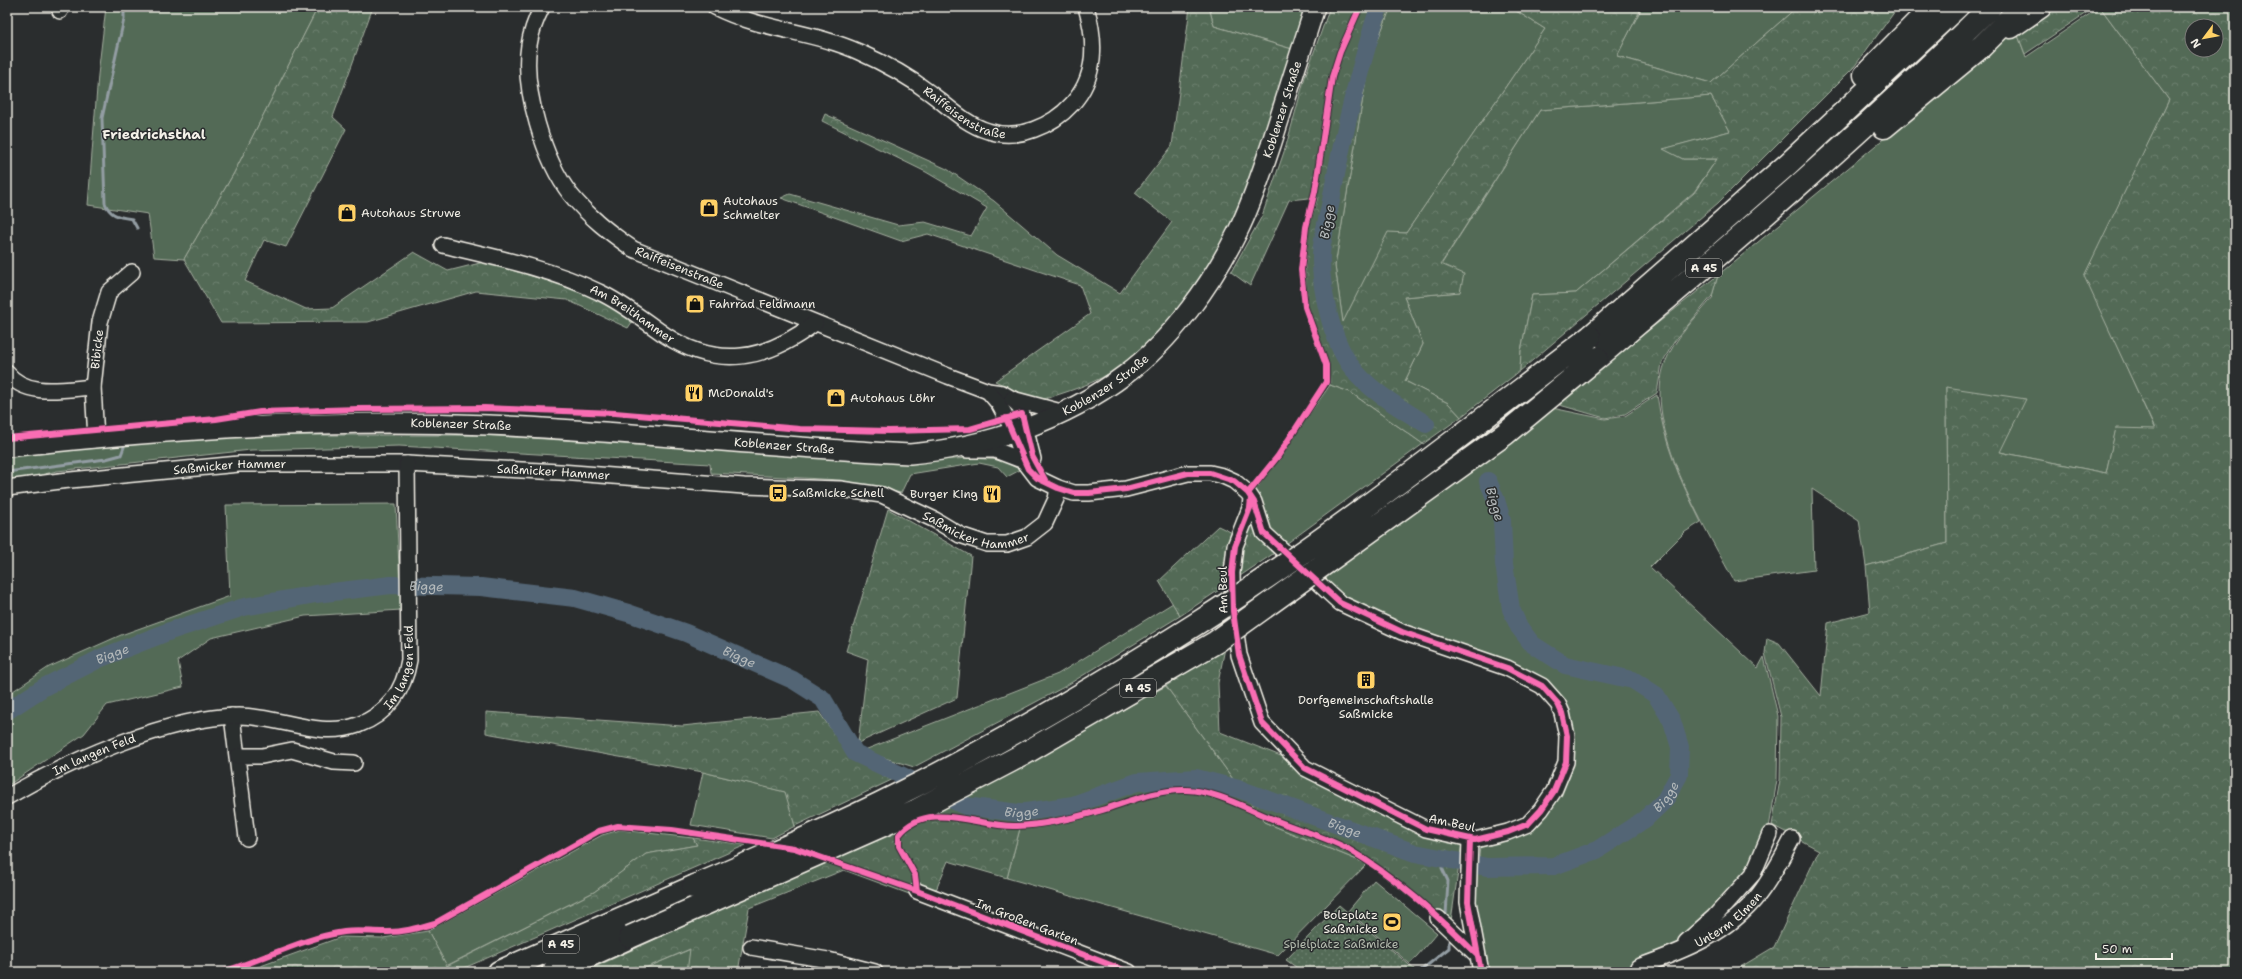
<svg xmlns="http://www.w3.org/2000/svg" width="2242" height="979" font-family="'Shantell Sans',sans-serif">
<style>
.grass{fill:#536a56;stroke:#a4ae9f}
.forest{fill:url(#forest-crowns);stroke:#a4ae9f;fill-rule:evenodd}
.park{fill:url(#park-dots);stroke:#a4ae9f}
.lines{fill:none;stroke-linecap:round;stroke-linejoin:round}
.stream{stroke:#939da3;stroke-width:3}
.river{stroke:#536575;stroke-width:18}
.minor-casing{stroke:#f4f1e8;stroke-width:18}
.major-casing{stroke:#f4f1e8;stroke-width:22}
.highway-casing{stroke:#f4f1e8;stroke-width:25}
.minor{stroke:#2a2d2e;stroke-width:15}
.major{stroke:#2a2d2e;stroke-width:19}
.highway{stroke:#2a2d2e;stroke-width:22}
.highway-bridge-casing{stroke:#f4f1e8;stroke-width:25;stroke-linecap:butt}
.highway-bridge{stroke:#2a2d2e;stroke-width:22}
.cycleway-casing{stroke:#2a2d2e;stroke-width:8}
.cycleway{stroke:#f96db3;stroke-width:6}
.labels{text-anchor:middle;dominant-baseline:central;stroke-width:3;stroke-linejoin:round;paint-order:stroke}
.shield{fill:#2a2d2e;stroke:#b7b6b0;stroke-width:1}
.shield-label{font-size:11px;font-weight:bold;fill:#f4f1e8}
.street-label{font-size:12px;fill:#f4f1e8;stroke:#2a2d2e}
.poi-label{font-size:12px;fill:#f4f1e8;stroke:#2a2d2e;text-anchor:start}
.park-label{font-size:12px;fill:#b4bbae;stroke:#2a2d2e}
.water-label{font-size:13px;font-style:italic;fill:#b4b9ba;stroke:#2a2d2e}
.quarter-label{font-size:14px;font-weight:bold;fill:#f4f1e8;stroke:#2a2d2e}
</style>
<defs>
<pattern id="forest-crowns" width="20" height="18" patternUnits="userSpaceOnUse"><rect width="20" height="18" fill="#536a56"/><path d="M2 6a3 3 0 1 1 6 0M12 15a3 3 0 1 1 6 0" fill="none" stroke="#6c806e"/></pattern>
<pattern id="park-dots" width="8" height="8" patternUnits="userSpaceOnUse"><rect width="8" height="8" fill="#536a56"/><path d="M2 2h.1M6 6h.1" fill="none" stroke="#6c806e" stroke-width="1.8" stroke-linecap="round"/></pattern>
</defs>
<rect width="100%" height="100%" fill="#2a2d2e"/>
<filter id="ink" filterUnits="userSpaceOnUse"><feTurbulence type="fractalNoise" baseFrequency=".025" numOctaves="2"/><feDisplacementMap in="SourceGraphic" scale="8" xChannelSelector="R" yChannelSelector="G"/><feConvolveMatrix kernelMatrix="1 2 1 2 8 2 1 2 1" color-interpolation-filters="sRGB"/></filter>
<g filter="url(#ink)">
<path class="grass" d="M106,7H318L234,173L184,259L154,257L148,214L88,205L98,75Z
M1209,7H1304L1292,49L1214,26Z
M1391,7H1510L1545,29L1406,233H1388L1343,323L1335,266L1369,61Z
M1642,7H1797L1711,83L1617,56Z
M2100,7L2169,100L2085,276L2155,430L2116,429L2106,473L2000,452L1946,387L1947,543L1866,566L1859,520L1812,489L1814,570L1734,581C1705,527 1642,426 1665,363C1674,338 1697,317 1713,297L1712,296L1718,275L2016,30L2026,57Z
M1711,96L1730,131L1664,149L1683,159H1717L1694,192L1576,293L1532,295L1521,351L1520,371L1461,417L1448,403L1405,381L1423,344L1404,297L1460,292L1441,265L1540,110Z
M1330,385L1350,392L1423,444L1286,544L1262,522L1252,482L1258,487Z
M1657,395C1664,444 1679,478 1701,522L1685,532L1650,567L1758,668L1764,657L1778,716L1777,780L1768,834L1752,873L1691,936L1621,972H1488L1475,900L1480,846L1509,839L1558,795L1573,766V734L1567,711L1556,690L1547,682L1404,628L1344,599L1323,578L1552,408L1605,419L1625,416Z
M238,435H482L907,462L970,458L1002,460L1020,470L1007,477L998,467L979,463L910,474L901,493L840,480L711,473L710,464L399,446L251,450L57,471L7,483V458L30,454Z
M396,504L401,610L305,616L211,638L178,661L183,687L107,705L84,734L7,786V695L49,667L121,635L230,596L226,505Z
M1173,603L1180,616L1064,687L914,767L862,751L1058,674Z
M1166,686L1264,822L1367,864L1278,955L1007,878L1023,817L963,798Z
M703,772L786,792L795,826L772,838L691,825Z
M620,830L693,838L697,845L646,854L594,892L446,966L428,931L602,835Z
M1374,880L1437,933L1410,964L1348,911Z
M691,949L687,972H636Z"/>
<path class="forest" d="M318,7H373L333,117L346,129L286,247L264,240L245,281L306,309L332,308L414,252L448,271L484,262L579,290L634,319L628,328L567,300L476,291L368,322L221,323L184,259L234,173Z
M1190,7H1209L1214,26L1292,49C1276,100 1262,153 1243,202C1219,263 1174,328 1121,366C1096,384 1066,392 1038,401L995,381L1090,314L1080,285L928,234L901,241L781,198L790,194L898,225L925,222L971,236L987,208L926,172L822,121L825,114L947,169L994,201L1057,255L1120,293L1172,222L1135,193L1172,146Z
M1330,7H1391L1369,61L1335,266L1343,322L1388,232L1406,233L1545,29L1510,7H1642L1617,56L1711,83L1797,7H1898L1854,67L1718,203L1520,371L1521,351L1532,295L1576,293L1694,193L1717,159H1683L1663,149L1730,131L1711,96L1540,110L1441,264L1464,274L1460,292L1404,297L1423,344L1405,381L1448,403L1461,417L1423,444L1350,392L1330,385L1329,364L1309,316L1305,271L1309,227L1318,197L1289,200L1250,286L1231,272L1262,216L1286,146L1305,77Z
M2049,7H2095L2025,54L2016,30Z
M2100,7H2235V972H1732L1774,947L1819,850L1772,825L1780,780L1781,717L1765,653L1767,638L1779,643L1821,696L1828,623L1870,612L1866,566L1947,543L1946,387L2026,399L2000,452L2106,473L2116,428L2155,429L2084,276L2169,100ZM2192,26H2216V50H2192Z
M1718,275L1712,296L1674,342L1662,363L1657,393L1625,414L1605,418L1556,404Z
M888,509L971,556L957,698L858,743L868,659L846,651Z
M1252,525L1279,550L1180,616L1159,581L1218,526L1241,537Z
M1225,648L1218,683L1220,732L1291,760L1462,844L1450,928L1367,864L1264,822L1166,686Z
M486,712L682,726L819,712L850,756L900,776L795,826L785,792L703,772L486,733Z
M963,798L1023,817L1007,878L948,861L931,902L844,870L749,908L738,972H687L690,949L636,972H584Z
M693,838L746,845L455,972H244L341,937L383,938L428,931L447,966L594,892L646,854L697,845Z"/>
<path class="park" d="M1339,905L1415,970L1412,972H1303L1286,960Z"/>
<g class="lines">
<path class="stream" d="M124,7V19L102,118L105,203C110,216 119,217 132,219L137,228
M7,472L106,459L121,455L124,447
M1443,858L1442,868L1448,881L1446,915
M1419,972L1449,948V941"/>
<g class="river">
<path d="M1379,7C1359,69 1344,131 1332,195C1329,214 1322,235 1321,255C1320,287 1331,338 1350,365C1369,391 1399,407 1426,424"/>
<path id="s1" d="M7,711L44,687L101,658L170,631L244,607L316,594L391,585L481,587L575,598L628,613L686,633L793,680L823,699L855,753L965,806L1019,813L1073,805L1137,782L1196,778L1239,789L1415,853L1487,867L1554,866L1597,850L1645,819L1665,800L1679,775L1680,747L1672,721L1656,695L1633,680L1565,665L1532,644L1519,627L1511,609L1504,564L1502,520L1496,500L1488,481"/>
</g>
<defs>
<g id="minor">
<path d="M60,7V11"/>
<path id="s2" d="M542,7C536,19 531,31 529,45C522,88 544,161 571,195C589,217 610,233 633,249L948,376L988,391L1002,393L1012,399L1020,407L1033,459"/>
<path id="s3" d="M715,7C760,30 813,31 859,52C884,63 908,76 930,93C948,106 965,124 988,131C1018,141 1052,126 1072,104C1097,77 1096,40 1086,7"/>
<path id="s4" d="M443,245C494,257 552,269 599,292C623,303 643,320 665,335C718,370 767,360 815,323"/>
<path d="M7,373C27,398 64,389 93,387"/>
<path d="M988,391L999,404L1014,432L1024,461L1037,478L1058,488L1074,493H1089L1126,489L1188,473H1210L1223,476L1234,481L1248,493L1254,502L1264,533L1340,603L1402,632L1507,668L1542,686L1558,704L1562,713L1567,736L1566,762L1554,791L1541,810L1528,824L1508,832L1475,840L1426,829L1305,768L1262,723L1239,655L1233,611L1232,573L1235,546L1250,508L1251,498"/>
<path d="M1012,399L1061,412"/>
<path id="s5" d="M96,438L93,387L100,322L109,292L132,272"/>
<path d="M967,450H995L1024,461"/>
<path id="s6" d="M7,488L60,481L239,464H407L560,472L744,486L840,489L882,495L935,520L960,535L987,544H1007L1027,537L1045,523L1056,499L1058,488"/>
<path d="M232,716L247,838"/>
<path d="M238,756H262L292,750L334,762L354,763"/>
<path id="s7" d="M7,797C69,761 167,717 239,716C279,716 319,739 358,725C388,714 404,690 409,660L407,464"/>
<path d="M1470,840L1468,902L1481,972"/>
<path d="M917,891L1129,972"/>
<path d="M1438,918L1477,955"/>
<path d="M1686,942L1714,917L1753,874L1770,834"/>
<path d="M751,947L828,960L875,972"/>
<path id="s8" d="M1638,967C1683,951 1729,934 1759,894C1772,877 1782,858 1792,839"/>
</g>
<g id="major">
<path id="s9" d="M7,447C166,429 328,418 488,425C629,431 769,447 910,454C986,447 1064,421 1126,374C1172,340 1213,282 1238,231C1252,203 1261,174 1271,145C1286,99 1300,53 1315,7"/>
</g>
<path id="highway" d="M2011,27L2040,7
M1865,75L1932,7
M1884,127L1982,46L2021,7
M1590,337L1788,164L1957,7
M1597,358C1731,245 1865,131 1990,7
M499,972L693,887
M553,972L630,937"/>
</defs>
<use href="#minor" class="minor-casing"/>
<use href="#major" class="major-casing"/>
<use href="#highway" class="highway-casing"/>
<use href="#minor" class="minor"/>
<use href="#major" class="major"/>
<use href="#highway" class="highway"/>
<defs>
<path id="highway-bridge" d="M693,887C763,857 834,827 901,793C1002,743 1101,684 1196,624C1333,537 1461,435 1590,337
M630,937L917,810L1022,755L1216,642L1505,434L1597,358"/>
</defs>
<use href="#highway-bridge" class="highway-bridge-casing"/>
<use href="#highway-bridge" class="highway-bridge"/>
<defs>
<path id="cycleway" d="M1006,418L1028,469L1037,478L1058,488L1074,493H1089L1126,489L1188,473H1210L1234,481L1248,493L1254,502L1264,533L1340,603L1402,632L1507,668L1542,686L1558,704L1562,713L1567,736L1566,762L1554,791L1541,810L1528,824L1508,832L1475,840L1426,829L1305,768L1262,723L1239,655L1233,611L1232,573L1235,546L1250,508L1251,498
M7,438L216,419L260,412L358,409L485,408L615,413L800,429L889,431L970,429L1022,414L1032,456L1045,480
M1248,493L1278,456L1326,382V365L1305,307L1301,270L1306,227L1315,191L1332,77L1340,52L1360,7
M1470,840L1468,902L1481,972
M917,891L915,875L899,846V835C929,798 978,828 1017,826C1046,825 1074,818 1102,810C1128,802 1158,789 1186,790C1216,791 1243,807 1270,818C1295,829 1324,836 1348,849C1396,877 1438,916 1477,955
M222,972C263,960 302,938 344,932C357,930 371,932 384,932C401,933 418,928 435,923L599,831L618,826L672,830L794,848L917,891L1129,972"/>
</defs>
<use href="#cycleway" class="cycleway-casing"/>
<use href="#cycleway" class="cycleway"/>
</g>
</g>
<defs>
<symbol id="shop-square" viewBox="-11 -11 22 22"><rect x="-9" y="-9" width="18" height="18" rx="4" fill="#ffd166" stroke="#2a2d2e"/><path d="M-5-2.5h2.3a2.7 3.5 0 0 1 5.4 0H5L5.5 6h-11ZM-1.5-2.5h3a1.5 2.3 0 0 0-3 0Z" fill="#111"/></symbol>
<symbol id="restaurant-square" viewBox="-11 -11 22 22"><rect x="-9" y="-9" width="18" height="18" rx="4" fill="#ffd166" stroke="#2a2d2e"/><path d="M-5-6h1v4h1v-4h1v4h1v-4h1v5L-1.5 .5V6h-2V.5L-5-1ZM5-6V6H3V1.5H1.5Q1.5-4 5-6Z" fill="#111"/></symbol>
<symbol id="bus-square" viewBox="-11 -11 22 22"><rect x="-9" y="-9" width="18" height="18" rx="4" fill="#ffd166" stroke="#2a2d2e"/><path d="M-5-6H5V4H4V6H2V4H-2V6H-4V4H-5ZM-3.5-4V0h7V-4ZM-3.5 1.2v1.5H-2V1.2ZM2 1.2v1.5H3.5V1.2Z" fill="#111"/></symbol>
<symbol id="building-square" viewBox="-11 -11 22 22"><rect x="-9" y="-9" width="18" height="18" rx="4" fill="#ffd166" stroke="#2a2d2e"/><path d="M-4-6H4V6H1V3H-1V6H-4ZM-2.5-4.3h1.7v1.8h-1.7ZM.8-4.3h1.7v1.8H.8ZM-2.5-1h1.7V.8h-1.7ZM.8-1h1.7V.8H.8Z" fill="#111"/></symbol>
<symbol id="stadium-square" viewBox="-11 -11 22 22"><rect x="-9" y="-9" width="18" height="18" rx="4" fill="#ffd166" stroke="#2a2d2e"/><path d="M0-5a6.5 5 0 1 0 0 10a6.5 5 0 1 0 0-10ZM-3.5-1.8h7v3.6h-7Z" fill="#111"/></symbol>
</defs>
<g fill-rule="evenodd">
<use href="#shop-square" x="698" y="197" width="22" height="22"/>
<use href="#shop-square" x="336" y="202" width="22" height="22"/>
<use href="#shop-square" x="684" y="293" width="22" height="22"/>
<use href="#restaurant-square" x="683" y="382" width="22" height="22"/>
<use href="#shop-square" x="825" y="387" width="22" height="22"/>
<use href="#bus-square" x="767" y="482" width="22" height="22"/>
<use href="#restaurant-square" x="981" y="483" width="22" height="22"/>
<use href="#building-square" x="1355" y="669" width="22" height="22"/>
<use href="#stadium-square" x="1381" y="911" width="22" height="22"/>
</g>
<g class="labels">
<g class="shield">
<rect x="1686" y="259" width="36" height="18" rx="3"/>
<rect x="1120" y="679" width="36" height="18" rx="3"/>
<rect x="543" y="935" width="36" height="18" rx="3"/>
</g>
<g class="shield-label">
<text x="1704" y="268">A 45</text>
<text x="1138" y="688">A 45</text>
<text x="561" y="944">A 45</text>
</g>
<g class="street-label">
<text stroke="none"><textPath href="#s3" startOffset="274">Raiffeisenstraße</textPath></text>
<text stroke="none"><textPath href="#s9" startOffset="1451">Koblenzer Straße</textPath></text>
<text stroke="none"><textPath href="#s2" startOffset="332">Raiffeisenstraße</textPath></text>
<text stroke="none"><textPath href="#s4" startOffset="203">Am Breithammer</textPath></text>
<text stroke="none"><textPath href="#s5" startOffset="89">Bibicke</textPath></text>
<text stroke="none"><textPath href="#s9" startOffset="1115">Koblenzer Straße</textPath></text>
<text stroke="none"><textPath href="#s9" startOffset="455">Koblenzer Straße</textPath></text>
<text stroke="none"><textPath href="#s9" startOffset="779">Koblenzer Straße</textPath></text>
<text stroke="none"><textPath href="#s6" startOffset="224">Saßmicker Hammer</textPath></text>
<text stroke="none"><textPath href="#s6" startOffset="548">Saßmicker Hammer</textPath></text>
<text stroke="none"><textPath href="#s6" startOffset="980">Saßmicker Hammer</textPath></text>
<text transform="translate(1223 590) rotate(-91)">Am Beul</text>
<text stroke="none"><textPath href="#s7" startOffset="446">Im langen Feld</textPath></text>
<text stroke="none"><textPath href="#s7" startOffset="97">Im langen Feld</textPath></text>
<text transform="translate(1452 823) rotate(12)">Am Beul</text>
<text stroke="none"><textPath href="#s8" startOffset="103">Unterm Elmen</textPath></text>
<text transform="translate(1027 922) rotate(21)">Im Großen Garten</text>
</g>
<g class="poi-label">
<text x="723" y="201">Autohaus<tspan x="723" dy="14">Schmelter</tspan></text>
<text x="361" y="213">Autohaus Struwe</text>
<text x="709" y="304">Fahrrad Feldmann</text>
<text x="708" y="393">McDonald's</text>
<text x="850" y="398">Autohaus Löhr</text>
<text x="792" y="493">Saßmicke Schell</text>
<text x="978" y="494" text-anchor="end">Burger King</text>
<text x="1366" y="700" text-anchor="middle">Dorfgemeinschaftshalle<tspan x="1366" dy="14">Saßmicke</tspan></text>
<text x="1378" y="915" text-anchor="end">Bolzplatz<tspan x="1378" dy="14">Saßmicke</tspan></text>
</g>
<g class="park-label">
<text x="1341" y="944">Spielplatz Saßmicke</text>
</g>
<g class="water-label">
<text transform="translate(1327 222) rotate(-80)">Bigge</text>
<text transform="translate(1495 504) rotate(73)">Bigge</text>
<text stroke="none"><textPath href="#s1" startOffset="444">Bigge</textPath></text>
<text stroke="none"><textPath href="#s1" startOffset="120">Bigge</textPath></text>
<text stroke="none"><textPath href="#s1" startOffset="768">Bigge</textPath></text>
<text stroke="none"><textPath href="#s1" startOffset="1789">Bigge</textPath></text>
<text stroke="none"><textPath href="#s1" startOffset="1104">Bigge</textPath></text>
<text stroke="none"><textPath href="#s1" startOffset="1440">Bigge</textPath></text>
</g>
<g class="quarter-label">
<text x="154" y="134">Friedrichsthal</text>
</g>
</g>
<rect width="2242" height="979" fill="none" stroke="#2a2d2e" stroke-width="24"/>
<rect x="12" y="12" width="2218" height="955" fill="none" stroke="#f4f1e8" stroke-width="1.5" filter="url(#ink)"/>
<g transform="translate(2204 38) rotate(238)"><circle r="19" fill="#2a2d2e" stroke="#7b7b78"/>
<path d="M0-3L7 15L0 10L-7 15Z" fill="#ffd166"/>
<text y="-6" font-size="11" font-weight="bold" text-anchor="middle" fill="#f4f1e8">N</text>
</g>
<path d="M2096 953v6h76v-6" fill="none" stroke="#f4f1e8" stroke-width="2"/>
<text x="2102" y="953" font-size="12" fill="#f4f1e8" stroke="#2a2d2e" stroke-width="3" paint-order="stroke">50 m</text>
</svg>
